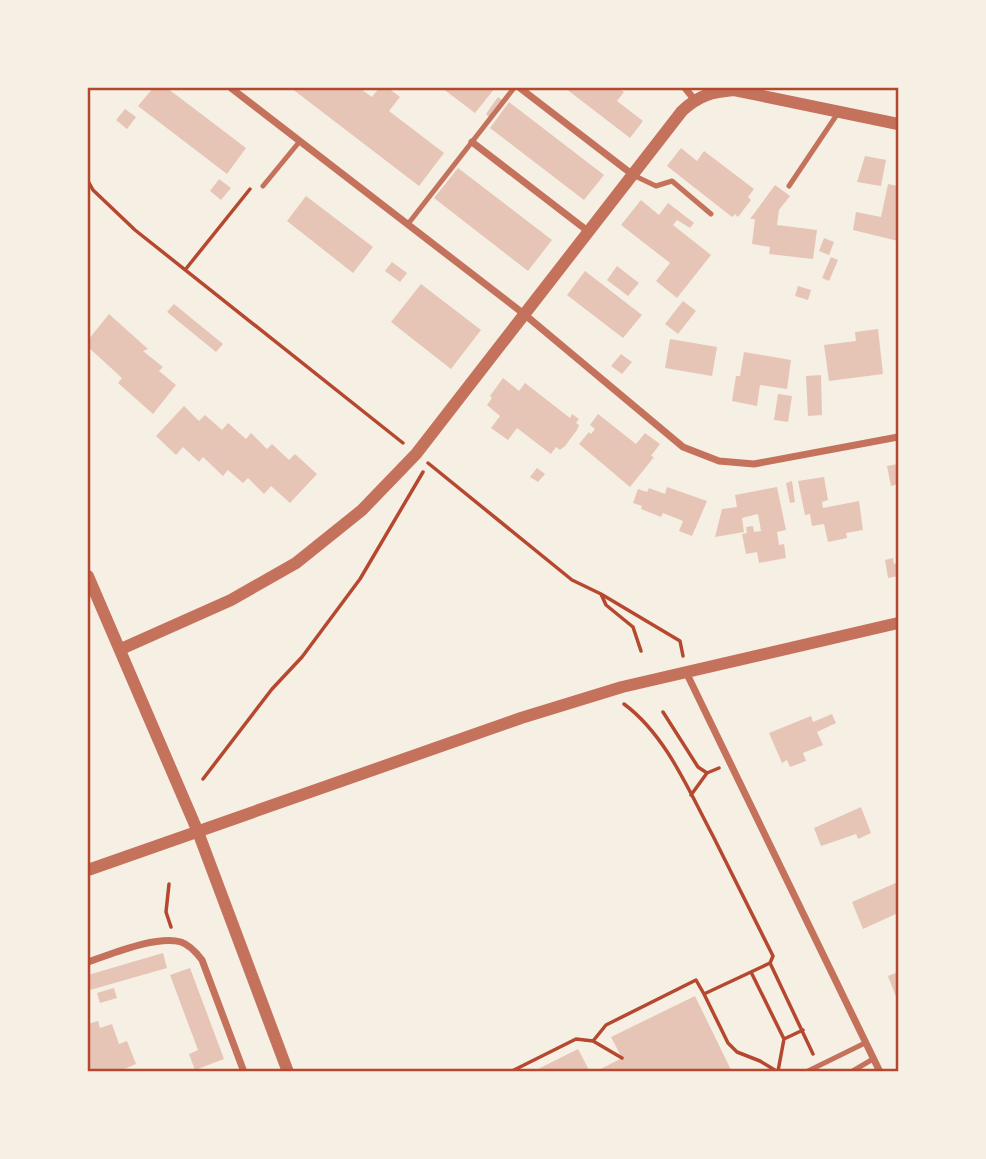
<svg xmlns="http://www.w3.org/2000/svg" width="986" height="1159" font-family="'Sofia Sans Condensed',sans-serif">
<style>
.building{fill:#e6c5b7}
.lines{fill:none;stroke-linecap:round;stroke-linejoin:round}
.path{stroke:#b5482f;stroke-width:3.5}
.service{stroke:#c5725c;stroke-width:5}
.minor{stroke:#c5725c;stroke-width:7}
.tertiary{stroke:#c5725c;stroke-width:12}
.neatline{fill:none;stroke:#b5482f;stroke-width:2.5}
</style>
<rect width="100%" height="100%" fill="#f6efe4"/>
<path class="building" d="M153,88H167L246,148L227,174L138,106Z
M291,88H359L372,97L379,88H388L400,97L389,111L444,153L419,186Z
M442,88H495L475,113Z
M565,88H618L624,92L617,101L643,121L630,138Z
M498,97L502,100L489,117L486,114Z
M509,102L604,175L584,200L490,128Z
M125,109L136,117L127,129L116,120Z
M681,148L697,161L704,151L754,189L748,197L751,200L738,217L735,214L732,217L667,166Z
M865,156L886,160L881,186L857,182Z
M458,168L552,240L528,271L434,198Z
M219,179L231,188L221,200L210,191Z
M888,184L898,186V241L853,230L856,212L881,217Z
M775,185L790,196L779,210L777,225L817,230L813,259L769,254L770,247L752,244L755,219H750Z
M306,196L373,247L353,273L287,221Z
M641,200L659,215L668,203L694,223L690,228L677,220L673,225L711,255L677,298L656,281L670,263L621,225Z
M824,238L834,242L829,255L819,251Z
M831,257L838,260L829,281L822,278Z
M392,262L407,273L400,282L385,271Z
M617,266L639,283L628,296L607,280Z
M585,271L642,315L623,338L567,295Z
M421,284L481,330L451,369L391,322Z
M798,286L811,290L808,300L795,296Z
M683,301L696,311L678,334L665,324Z
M174,304L223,344L216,352L167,312Z
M109,314L148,349L143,351L163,367L159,371L176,385L153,414L118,383L122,378L88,347V340Z
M878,329L883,374L829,381L824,345L856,341L855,332Z
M670,339L717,347L712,376L665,368Z
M744,352L791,360L787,389L760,385L757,406L732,401L736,376H740Z
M621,354L632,362L622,374L611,366Z
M821,375L822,415L808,416L806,376Z
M503,378L519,391L525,383L570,418L572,414L579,419L576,423L579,425L577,430L565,446L560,450L556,447L551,454L517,428L508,440L491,428L500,416L487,405L492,398L490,396Z
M778,394L792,396L788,422L774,420Z
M184,406L199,421L205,415L222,430L228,423L246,439L251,433L267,449L272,444L289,460L295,454L317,474L290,503L271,486L264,494L248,478L243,483L228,470L223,476L203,457L199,462L183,447L176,455L156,436Z
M598,414L636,444L645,433L660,444L651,456L654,457L630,487L579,444L589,432L591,434L595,429L590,425Z
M898,464V484L891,486L887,466Z
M537,468L545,474L538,482L530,477Z
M824,477L828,500L822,502L823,508L859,501L863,530L846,533L847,538L828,542L824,524L812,526L810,514L805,515L798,481Z
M792,481L795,502L790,503L786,483Z
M667,487L707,501L692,536L679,531L683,521L663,513L661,517L641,509L642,506L633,503L638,489L647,492L649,488L665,494Z
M777,487L786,530L777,532L779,545L784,544L786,558L759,563L757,552L746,554L742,534L747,533L746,527L753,526L754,532L761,531L758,514L742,518L744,532L715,537L722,509L737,507L735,495Z
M893,558L894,564L897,563L898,576L888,578L885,560Z
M832,714L836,723L817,732L823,745L803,753L806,761L790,767L787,760L782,763L769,733L811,716L813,722Z
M861,807L871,833L858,839L856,834L821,846L814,828Z
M898,882V913L863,929L852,902Z
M163,953L167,968L90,990L88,975Z
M190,968L224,1059L195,1070L189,1054L198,1050L170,975Z
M898,972V1002L888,976Z
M114,988L117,998L100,1003L97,993Z
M695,996L732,1072H595L622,1058L611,1037Z
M98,1021L100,1028L112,1024L119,1044L127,1041L136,1064L117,1072H88V1024Z
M578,1049L590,1072H532Z"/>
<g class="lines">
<path class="path" d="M88,181L93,190L135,230L403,443
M185,270L250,189
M428,463L572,580L601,594L680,641L683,656
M601,594L606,605L633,627L641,651
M624,704C666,735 689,791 713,836C733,876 753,916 773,956L770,963
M663,712L698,767L707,773
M203,779L272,689L302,657L360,579L423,472
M691,795L707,773L719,768
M169,884L166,912L171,927
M751,972L784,1039
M622,1058L593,1041L606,1025L696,980L704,994
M778,1071L784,1039L803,1030
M510,1072L576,1039L593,1041
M778,1072L760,1061L737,1052L728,1043L704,994L770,963L813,1054"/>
<path class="service" d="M633,175L656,186L672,181L711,214
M263,186L300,141
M789,186L838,113
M408,224L514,88
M806,1072L865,1043
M851,1072L873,1059"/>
<path class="minor" d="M231,88L524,314L683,447L719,461L754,464L898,437
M520,88L633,175
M685,88L694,99
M472,142L589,232
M686,672L880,1072
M88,962C112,954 156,935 181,942C190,945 196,952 202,960L244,1072"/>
<path class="tertiary" d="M88,576L198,832L288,1072
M121,649L231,600L296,563L362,510L416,454L682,111C699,95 712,92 734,90L898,124
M88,870L521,718L622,687L898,623"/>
</g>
<rect width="986" height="1159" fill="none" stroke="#f6efe4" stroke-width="178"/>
<rect x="89" y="89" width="808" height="981" class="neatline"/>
</svg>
